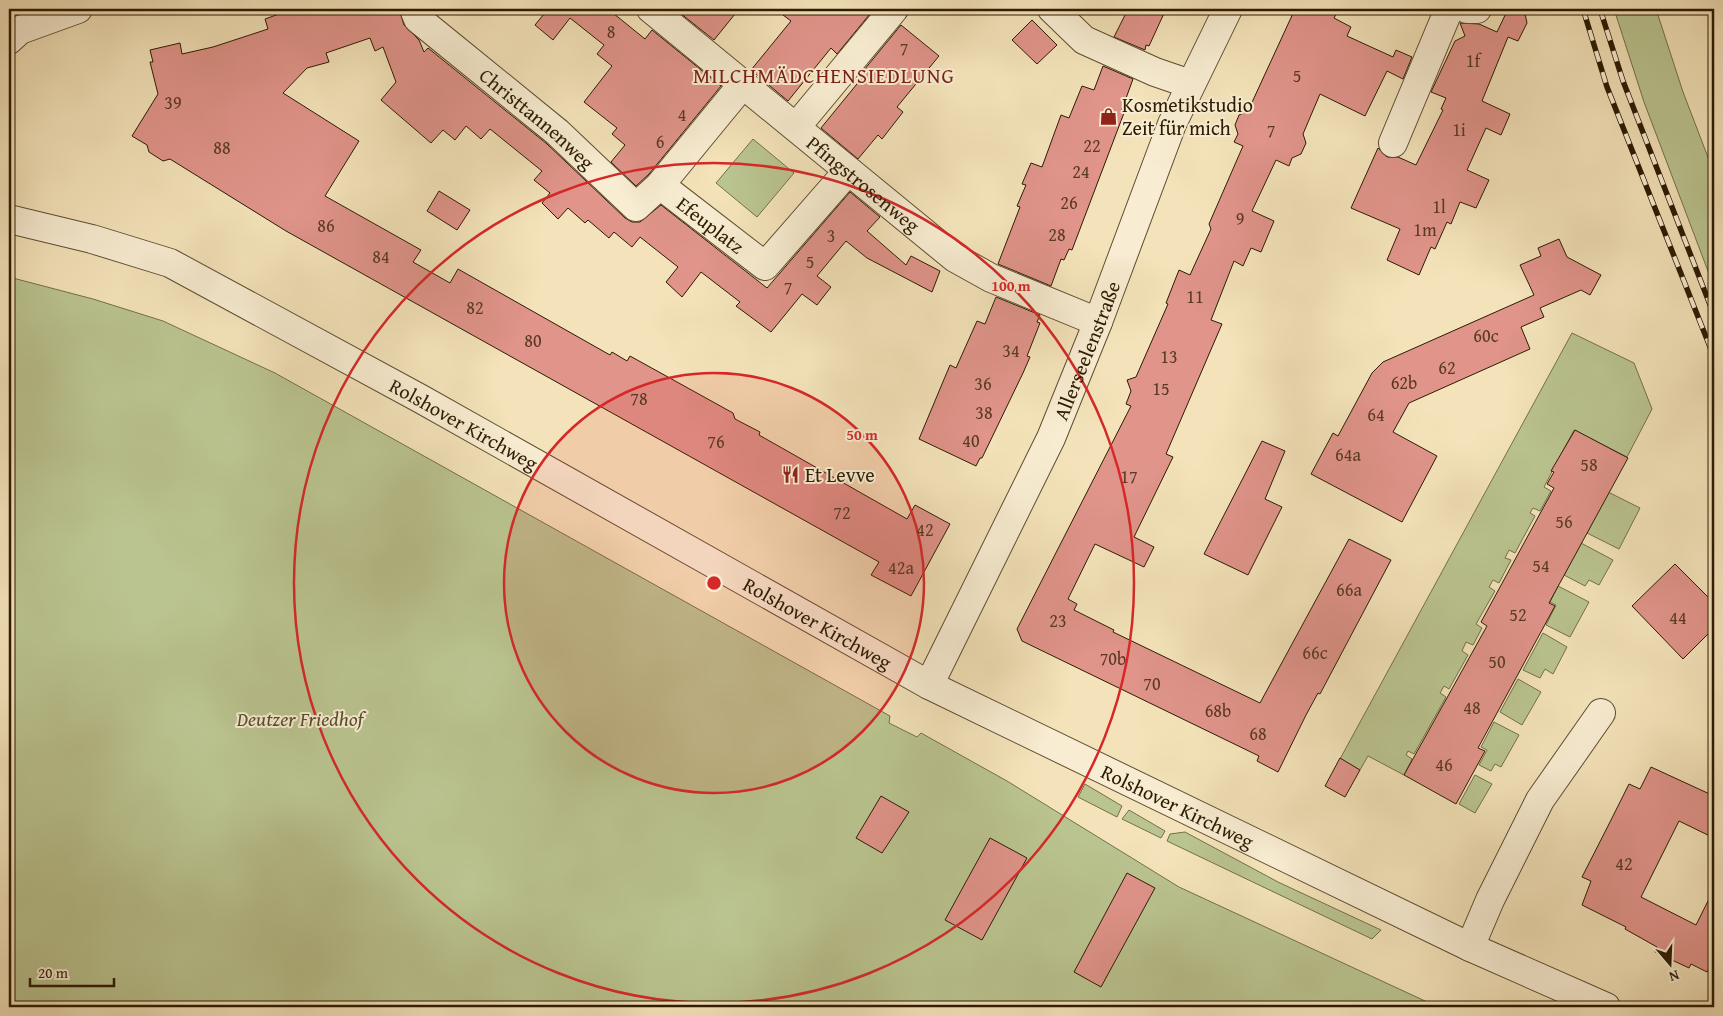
<svg xmlns="http://www.w3.org/2000/svg" width="1723" height="1016" font-family="'Gentium Book Plus',serif">
<style>
.green{fill:#bac490;stroke:#73704a}
.building{fill:#e0948a;stroke:#2c1b03}
.lines{fill:none;stroke-linecap:round;stroke-linejoin:round}
.street-casing{stroke:#5e4d31;stroke-width:30}
.street{stroke:#f8edd2;stroke-width:28}
.rail-casing{stroke:#2c1b03;stroke-width:5.5}
.rail{stroke:#f8edd2;stroke-width:4;stroke-dasharray:11;stroke-linecap:butt}
.ring{fill:none;stroke:#d62828;stroke-width:2.5}
.labels{text-anchor:middle;dominant-baseline:central;stroke-width:4;stroke-linejoin:round;paint-order:stroke}
.number-label{font-size:18px;fill:#593925}
.poi-label{font-size:20px;fill:#2c1b03;stroke:#f8edd2;text-anchor:start}
.street-label{font-size:20px;fill:#2c1b03;stroke:#f8edd2}
.park-label{font-size:20px;font-style:italic;fill:#574e2d;stroke:#f8edd2}
.neighbourhood-label{font-size:21px;letter-spacing:1px;fill:#7a1f14;stroke:#f8edd2}
.centre{fill:#d62828;stroke:#f8edd2;stroke-width:2.5}
.ring-label{font-size:15px;text-anchor:middle;font-weight:bold;fill:#d62828;stroke:#f8edd2;stroke-width:4;stroke-linejoin:round;paint-order:stroke}
</style>
<rect width="100%" height="100%" fill="#f4e3ba"/>
<filter id="stains"><feTurbulence type="fractalNoise" baseFrequency=".004" numOctaves="4"/><feColorMatrix values="0 0 0 0 .2 0 0 0 0 .09 0 0 0 0 .02 0 0 0 .5 -.17"/></filter>
<radialGradient id="worn" r=".72"><stop offset=".6" stop-color="#630" stop-opacity="0"/><stop offset="1" stop-color="#630" stop-opacity=".3"/></radialGradient>
<path class="green" d="M1614,9H1656L1683,92L1714,173V287L1644,102Z
M753,139L794,173L757,217L716,183Z
M9,277L93,299L163,321L275,373L890,716L889,723L917,737L921,733L1007,781L1179,887L1438,1007H9Z
M1572,333L1634,363L1652,409L1627,457L1574,430L1544,487L1551,491L1540,511L1533,508L1530,513L1535,516L1515,553L1509,550L1505,558L1511,560L1499,583L1493,580L1489,587L1495,591L1476,624L1482,628L1473,645L1466,642L1462,651L1468,655L1449,689L1444,686L1440,693L1446,697L1414,754L1408,751L1406,755L1412,759L1404,775L1368,756L1360,770L1340,759Z
M1608,492L1640,508L1619,549L1587,533Z
M1581,543L1613,560L1599,585L1589,580L1585,586L1564,575Z
M1558,586L1589,602L1570,637L1546,625L1556,605L1550,602Z
M1543,633L1567,647L1553,674L1545,669L1540,678L1523,670Z
M1518,679L1541,692L1522,725L1500,712Z
M1494,722L1519,735L1501,767L1495,764L1491,771L1479,765L1487,750L1481,747Z
M1475,775L1492,784L1475,813L1459,804Z
M1085,784L1122,806L1117,817L1078,797Z
M1129,810L1165,831L1161,838L1122,819Z
M1185,832L1278,882L1381,930L1372,939L1167,841L1170,834Z"/>
<path class="building" d="M293,9H399L404,25L419,40L424,52L428,48L547,144L625,218L632,222H640L661,205L767,288L850,192L880,217L867,231L906,265L911,256L940,271L932,292L867,258L846,241L817,276L831,287L817,305L802,294L771,332L736,306L740,302L701,272L682,297L666,282L678,267L640,237L632,247L614,232L609,238L588,220L585,223L568,208L558,219L542,203L550,193L534,180L542,171L490,129L481,139L466,126L455,140L443,130L431,143L381,100L396,82L383,47L375,51L370,38L326,53L329,62L307,68L283,93L359,141L325,196L421,250L413,262L450,283L458,269L610,355L612,352L627,361L630,356L733,413L735,419L760,432L759,435L907,519L915,505L950,524L911,596L871,575L879,562L286,231L170,159L163,161L149,152L147,145L132,136L158,94L150,62H153L150,50L180,43L182,54L213,47L268,29L265,19Z
M548,9H608L645,39L652,30L721,86L649,174L636,186L611,162L625,145L612,134L617,128L584,102L612,66L597,54L604,45L570,18L553,40L535,25Z
M675,9H739L714,40Z
M775,9H874L837,54L831,48L788,101L751,70L791,21Z
M1128,9H1166L1149,46L1146,45L1145,50L1114,37Z
M1295,9H1339L1334,18L1351,27L1347,36L1393,57L1396,50L1412,57L1403,79L1387,71L1365,116L1320,94L1303,134L1306,143L1301,154L1292,158L1289,166L1276,160L1252,211L1274,221L1261,252L1251,248L1243,266L1234,261L1211,320L1222,324L1166,454L1173,457L1134,537L1154,547L1144,567L1095,544L1068,599L1077,604L1074,610L1114,630L1113,632L1260,703L1349,539L1391,560L1320,694L1318,693L1306,715L1278,772L1257,761L1259,756L1022,641L1017,629L1131,406L1126,404L1131,391L1127,380L1136,377L1168,304L1166,303L1179,270L1190,275L1211,229L1209,224L1243,146L1234,142L1238,134L1235,125L1239,115L1248,111Z
M1508,9H1524L1527,23L1518,41L1508,37L1482,101L1510,114L1501,135L1486,128L1467,170L1489,180L1476,208L1460,202L1451,224L1447,222L1435,249L1431,247L1419,275L1387,260L1400,229L1351,208L1378,148L1387,157H1398L1416,165L1443,110L1441,109L1446,98L1431,92L1455,41L1465,36L1460,23L1479,24L1497,32Z
M1032,20L1057,45L1037,64L1012,40Z
M901,25L939,56L897,107L903,112L882,139L878,135L858,159L821,128L861,79L859,76Z
M1103,66L1133,79L1121,112L1124,113L1072,250L1069,249L1064,260L1061,259L1051,286L998,264L1020,207L1017,206L1026,185L1022,184L1031,163L1042,167L1061,115L1069,118L1082,86L1094,90Z
M439,191L470,210L457,230L427,211Z
M1559,239L1567,257L1601,275L1590,295L1581,290L1540,308L1544,317L1521,327L1530,349L1409,403L1393,432L1437,456L1402,522L1311,474L1333,433L1338,436L1372,373L1383,362L1534,295L1520,265L1541,256L1538,248Z
M996,297L1040,315L1037,322L1040,323L1027,356L1030,357L1023,373L982,458H980L976,466L919,439L950,365L956,368L977,321L985,324Z
M1575,430L1628,458L1549,603L1555,606L1478,748L1485,751L1456,804L1404,775L1487,626L1481,622L1554,488L1547,484L1554,472L1551,471Z
M1262,441L1285,451L1265,499L1282,507L1248,575L1204,554Z
M1675,564L1714,603V628L1683,659L1632,606Z
M1340,758L1360,770L1345,797L1325,786Z
M1651,767L1714,796V838L1679,821L1641,897L1696,925L1714,889V959L1707,972L1691,964L1689,968L1655,952L1657,947L1625,929L1626,927L1582,905L1591,881L1582,877L1609,824L1629,784L1640,789Z
M881,796L909,812L882,853L856,838Z
M990,838L1027,858L982,940L945,920Z
M1127,873L1155,888L1101,987L1074,972Z"/>
<g class="lines">
<defs>
<g id="street">
<path id="s1" d="M414,9L418,19L557,132L636,207L660,185"/>
<path id="s2" d="M651,9L955,258L991,278L1098,322"/>
<path d="M1052,9L1084,40L1155,72L1190,84"/>
<path d="M1467,9H1477"/>
<path d="M9,40L20,30L78,9"/>
<path id="s3" d="M743,84L660,185L765,266L848,171"/>
<path d="M796,127L894,9"/>
<path d="M1393,143L1449,9"/>
<path id="s4" d="M9,219L92,239L170,263L421,399L929,685L1470,947L1606,1007"/>
<path id="s5" d="M929,685L1051,438L1098,322L1172,124L1228,9"/>
<path d="M1470,947L1490,900L1540,800L1601,713"/>
</g>
</defs>
<use href="#street" class="street-casing"/>
<use href="#street" class="street"/>
<defs>
<path id="rail" d="M1583,9L1607,87L1714,357
M1600,9L1623,81L1714,315"/>
</defs>
<use href="#rail" class="rail-casing"/>
<use href="#rail" class="rail"/>
</g>
<circle cx="714" cy="583" r="210" fill="#d62828" fill-opacity=".12"/>
<g class="ring">
<circle cx="714" cy="583" r="210"/>
<circle cx="714" cy="583" r="420"/>
</g>
<defs>
<symbol id="shop-bare" viewBox="-9 -9 18 18"><path d="M-5-2.5h2.3a2.7 3.5 0 0 1 5.4 0H5L5.5 6h-11ZM-1.5-2.5h3a1.5 2.3 0 0 0-3 0Z" fill="#8f2418" stroke="#f8edd2" stroke-width="2.5" paint-order="stroke"/></symbol>
<symbol id="restaurant-bare" viewBox="-9 -9 18 18"><path d="M-5-6h1v4h1v-4h1v4h1v-4h1v5L-1.5 .5V6h-2V.5L-5-1ZM5-6V6H3V1.5H1.5Q1.5-4 5-6Z" fill="#8f2418" stroke="#f8edd2" stroke-width="2.5" paint-order="stroke"/></symbol>
</defs>
<g fill-rule="evenodd">
<use href="#shop-bare" x="1096" y="104" width="25" height="25"/>
<use href="#restaurant-bare" x="778" y="462" width="25" height="25"/>
</g>
<g class="labels">
<g class="number-label">
<text x="611" y="31">8</text>
<text x="904" y="48">7</text>
<text x="1473" y="60">1f</text>
<text x="1297" y="75">5</text>
<text x="173" y="102">39</text>
<text x="682" y="114">4</text>
<text x="1459" y="129">1i</text>
<text x="1271" y="130">7</text>
<text x="660" y="141">6</text>
<text x="1092" y="145">22</text>
<text x="222" y="147">88</text>
<text x="1081" y="171">24</text>
<text x="1069" y="202">26</text>
<text x="1439" y="206">1l</text>
<text x="1240" y="218">9</text>
<text x="326" y="225">86</text>
<text x="1425" y="229">1m</text>
<text x="1057" y="234">28</text>
<text x="831" y="235">3</text>
<text x="381" y="256">84</text>
<text x="810" y="261">5</text>
<text x="788" y="287">7</text>
<text x="1195" y="296">11</text>
<text x="475" y="307">82</text>
<text x="1486" y="335">60c</text>
<text x="533" y="340">80</text>
<text x="1011" y="350">34</text>
<text x="1169" y="356">13</text>
<text x="1447" y="367">62</text>
<text x="1404" y="382">62b</text>
<text x="983" y="383">36</text>
<text x="1161" y="388">15</text>
<text x="639" y="398">78</text>
<text x="984" y="412">38</text>
<text x="1376" y="414">64</text>
<text x="971" y="440">40</text>
<text x="716" y="441">76</text>
<text x="1348" y="454">64a</text>
<text x="1589" y="464">58</text>
<text x="1129" y="476">17</text>
<text x="842" y="512">72</text>
<text x="1564" y="521">56</text>
<text x="925" y="529">42</text>
<text x="1541" y="565">54</text>
<text x="901" y="567">42a</text>
<text x="1349" y="589">66a</text>
<text x="1518" y="614">52</text>
<text x="1678" y="617">44</text>
<text x="1058" y="620">23</text>
<text x="1315" y="652">66c</text>
<text x="1113" y="658">70b</text>
<text x="1497" y="661">50</text>
<text x="1152" y="683">70</text>
<text x="1472" y="707">48</text>
<text x="1218" y="710">68b</text>
<text x="1258" y="733">68</text>
<text x="1444" y="764">46</text>
<text x="1624" y="863">42</text>
</g>
<g class="poi-label">
<text x="1122" y="104">Kosmetikstudio<tspan x="1122" dy="23">Zeit für mich</tspan></text>
<text x="805" y="474">Et Levve</text>
</g>
<g class="street-label">
<text stroke="none"><textPath href="#s1" startOffset="166">Christtannenweg</textPath></text>
<text stroke="none"><textPath href="#s2" startOffset="275">Pfingstrosenweg</textPath></text>
<text stroke="none"><textPath href="#s3" startOffset="195">Efeuplatz</textPath></text>
<text stroke="none"><textPath href="#s5" startOffset="370">Allerseelenstraße</textPath></text>
<text stroke="none"><textPath href="#s4" startOffset="502">Rolshover Kirchweg</textPath></text>
<text stroke="none"><textPath href="#s4" startOffset="908">Rolshover Kirchweg</textPath></text>
<text stroke="none"><textPath href="#s4" startOffset="1312">Rolshover Kirchweg</textPath></text>
</g>
<g class="park-label">
<text x="300" y="718">Deutzer Friedhof</text>
</g>
<g class="neighbourhood-label">
<text x="824" y="75">MILCHMÄDCHENSIEDLUNG</text>
</g>
</g>
<circle cx="714" cy="583" r="8" class="centre"/>
<g class="ring-label">
<text x="1011" y="291">100 m</text>
<text x="862" y="440">50 m</text>
</g>
<rect width="1723" height="1016" fill="none" stroke="#f4e3ba" stroke-width="30"/>
<rect x="10" y="10" width="1703" height="996" fill="none" stroke="#2c1b03" stroke-width="2.5"/>
<rect x="15" y="15" width="1693" height="986" fill="none" stroke="#2c1b03"/>
<g transform="translate(1670 964) rotate(161)" stroke="#f8edd2" stroke-width="4" paint-order="stroke">
<path d="M0-4L9 19L0 12L-9 19Z" fill="#2c1b03"/>
<text y="-8" font-size="14" font-weight="bold" text-anchor="middle" fill="#2c1b03">N</text>
</g>
<path d="M30 978v8h84v-8" fill="none" stroke="#2c1b03" stroke-width="2.5"/>
<text x="38" y="978" font-size="15" fill="#2c1b03" stroke="#f8edd2" stroke-width="4" paint-order="stroke">20 m</text>
<rect width="100%" height="100%" filter="url(#stains)"/>
<rect width="100%" height="100%" fill="url(#worn)"/>
</svg>
